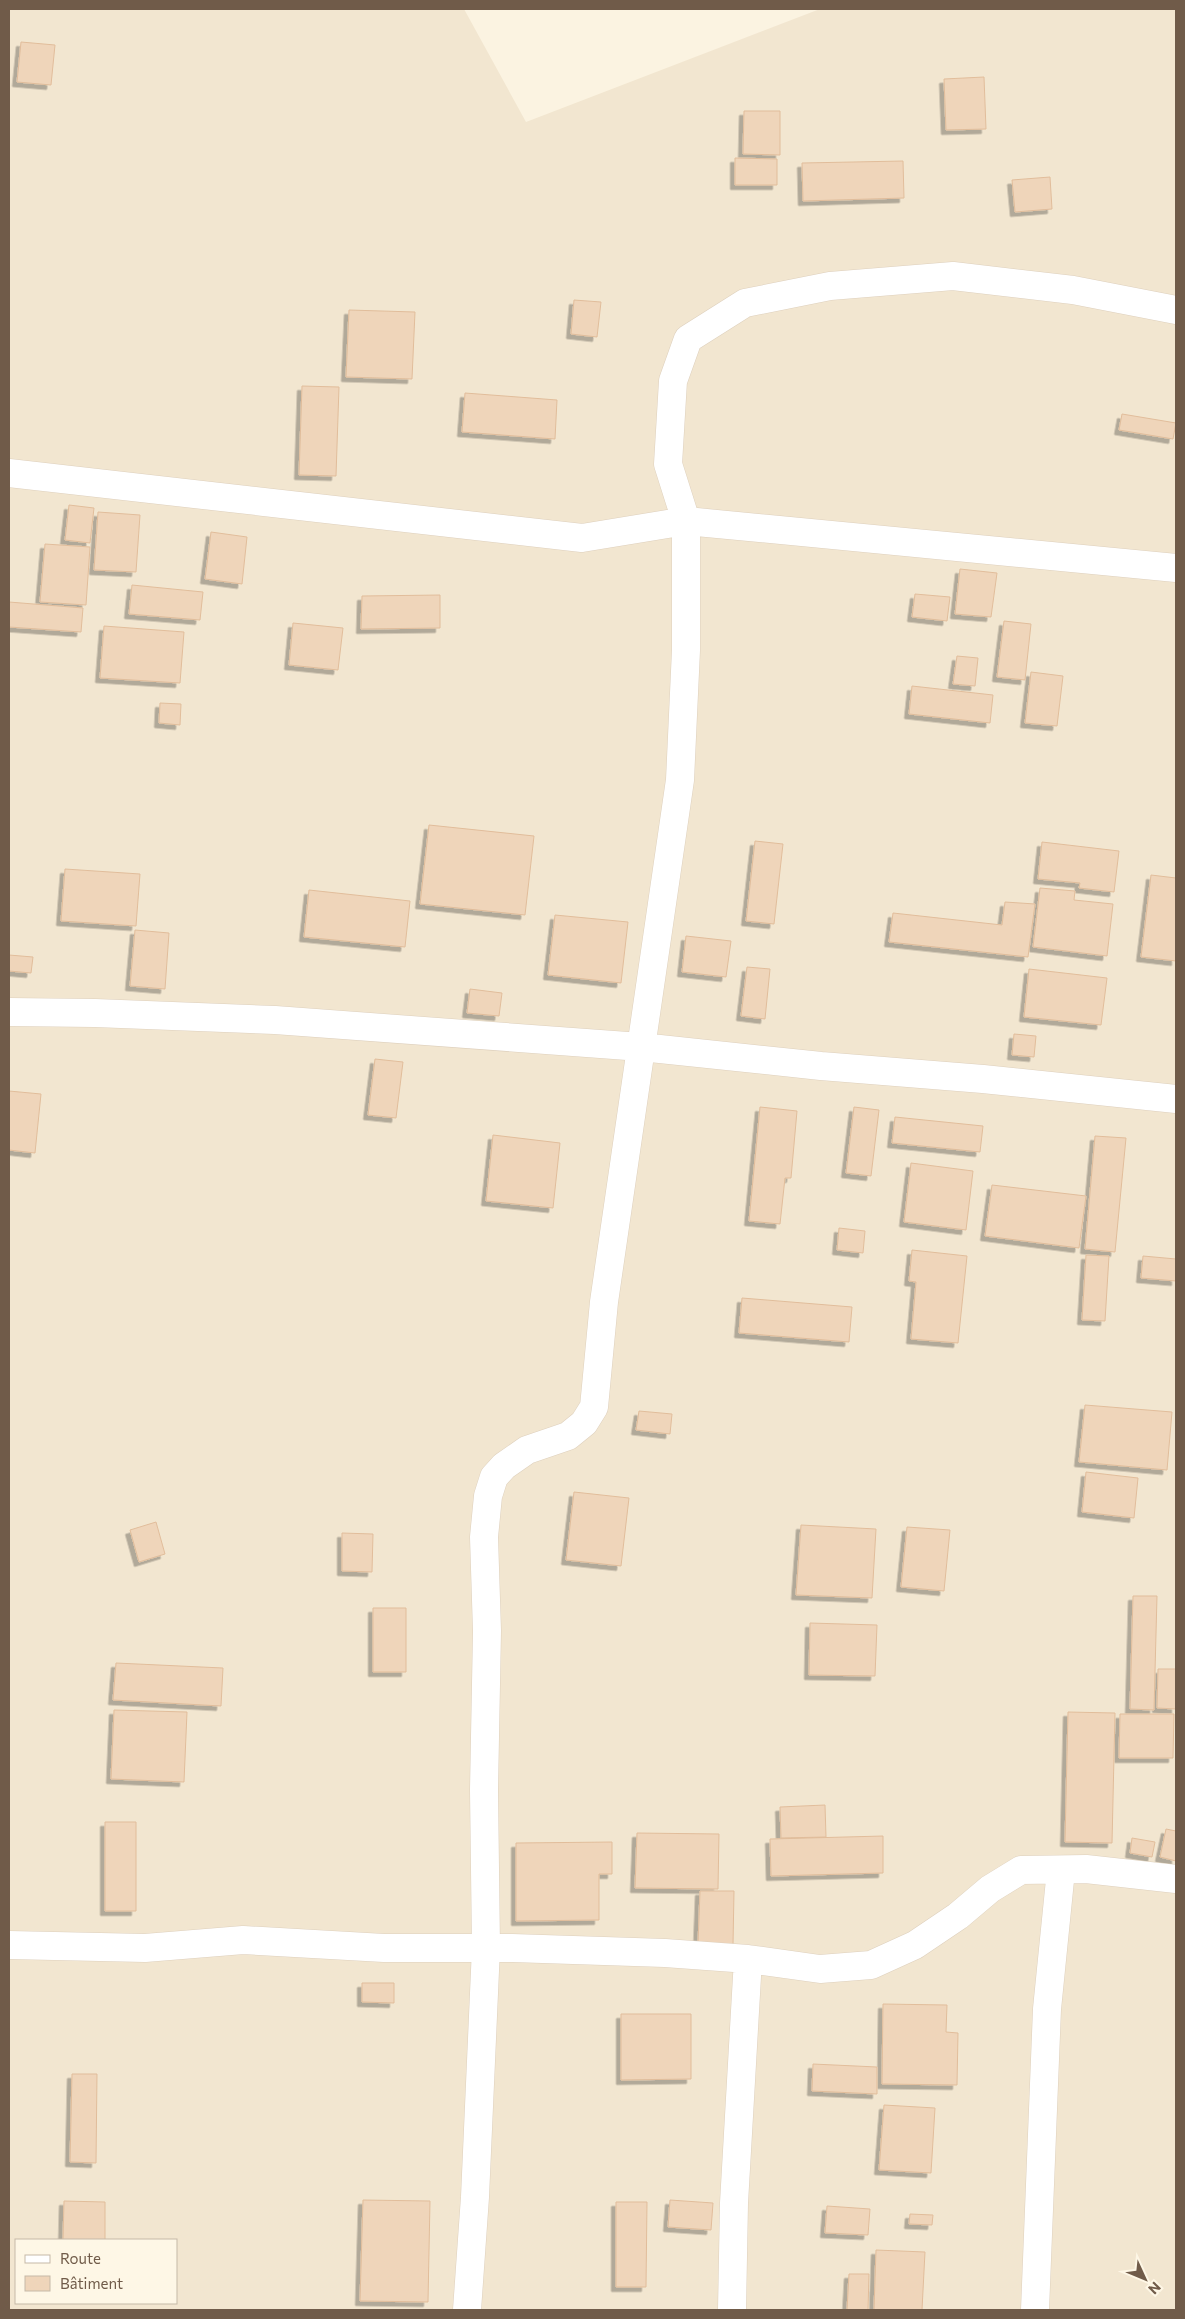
<svg xmlns="http://www.w3.org/2000/svg" width="1185" height="2319" font-family="Commissioner,sans-serif">
<style>
.residential{fill:#f2e6d0;fill-rule:evenodd}
.building{fill:#efd5ba;stroke:#e1bd9b;filter:url(#shadow)}
.lines{fill:none;stroke-linecap:round;stroke-linejoin:round}
.minor-casing{stroke:#ded0bd;stroke-width:29}
.minor{stroke:#fff;stroke-width:28}
</style>
<defs>
<filter id="shadow"><feDropShadow dx="-4.5" dy="4.5" stdDeviation="0" flood-color="#0004"/></filter>
</defs>
<rect width="100%" height="100%" fill="#fbf3e1"/>
<path class="residential" d="M9,9H464L526,122L820,9H1176V2310H9ZM16,2240H176V2303H16Z"/>
<path class="building" d="M21,42L55,45L51,85L17,82Z
M984,77L986,129L946,130L944,79Z
M744,111H780V155L743,154Z
M735,158L777,159V185H735Z
M903,161L904,198L803,201L802,163Z
M1050,177L1052,209L1015,212L1012,180Z
M574,300L601,302L597,337L571,334Z
M349,310L415,312L412,379L346,377Z
M302,386L339,387L336,476L299,475Z
M465,393L557,400L555,439L462,432Z
M1122,414L1176,423L1173,439L1119,430Z
M69,505L94,508L90,543L65,540Z
M98,512L140,515L136,572L94,570Z
M211,532L247,537L242,584L205,579Z
M45,544L90,547L86,605L40,602Z
M960,569L997,573L991,617L955,614Z
M132,585L203,592L200,620L129,614Z
M915,594L950,597L947,621L912,617Z
M440,595V628L361,629L362,596Z
M9,602L83,608L81,632L9,627Z
M1004,621L1031,624L1025,680L997,677Z
M293,623L343,628L338,670L289,665Z
M104,626L184,632L180,683L100,678Z
M957,656L978,658L975,686L953,684Z
M1031,672L1063,676L1057,726L1025,723Z
M912,686L993,695L990,723L909,714Z
M160,703L181,704L180,725L159,723Z
M429,825L534,836L525,915L420,904Z
M755,841L783,844L774,924L746,921Z
M1042,842L1119,851L1114,892L1079,888L1080,883L1038,879Z
M65,869L140,874L136,926L61,921Z
M1151,875L1176,878V961L1141,957Z
M1040,888L1075,891L1074,900L1113,904L1107,956L1033,947Z
M309,890L410,901L405,947L304,937Z
M1005,902L1035,904L1028,957L889,942L893,913L1002,925Z
M555,915L628,922L621,983L548,975Z
M135,930L169,933L165,989L130,986Z
M686,936L731,941L726,977L682,972Z
M9,955L33,957L31,973L9,971Z
M747,967L770,969L765,1019L741,1016Z
M1029,969L1107,978L1101,1025L1024,1017Z
M470,989L502,993L499,1016L467,1013Z
M1014,1034L1036,1036L1034,1057L1012,1055Z
M375,1059L403,1062L396,1118L368,1115Z
M9,1091L41,1094L35,1153L9,1150Z
M760,1107L797,1111L791,1178H785L780,1224L749,1221Z
M854,1107L879,1110L871,1176L846,1173Z
M895,1117L983,1126L980,1152L892,1143Z
M493,1135L560,1143L553,1208L486,1201Z
M1095,1136L1126,1138L1115,1252L1085,1249Z
M911,1163L973,1171L966,1230L904,1222Z
M992,1185L1086,1196L1079,1248L985,1236Z
M839,1228L865,1231L863,1253L837,1250Z
M912,1250L967,1256L958,1343L911,1339L916,1282L909,1281Z
M1086,1255L1109,1256L1105,1321L1082,1320Z
M1143,1256L1176,1259V1281L1141,1278Z
M742,1298L852,1307L849,1342L739,1333Z
M1085,1405L1172,1412L1167,1470L1079,1462Z
M639,1411L672,1414L670,1434L636,1430Z
M1086,1472L1138,1478L1134,1518L1082,1512Z
M574,1492L629,1498L621,1566L566,1560Z
M156,1522L165,1554L139,1562L130,1530Z
M801,1525L876,1529L872,1598L796,1595Z
M907,1527L950,1530L944,1591L901,1587Z
M342,1533L373,1534L372,1572L342,1571Z
M1133,1596H1157L1154,1710L1130,1709Z
M373,1608H406V1672H373Z
M810,1623L877,1625L875,1676L809,1675Z
M116,1663L223,1668L221,1706L113,1700Z
M1158,1669H1176V1709L1157,1708Z
M114,1710L187,1712L184,1782L111,1779Z
M1068,1712L1115,1713L1112,1843L1065,1842Z
M1120,1714H1174L1173,1758H1119Z
M825,1805L826,1837L781,1838L780,1807Z
M105,1822H136V1911H105Z
M1166,1829L1176,1831V1861L1160,1857Z
M637,1833L719,1834L718,1889L635,1888Z
M883,1836V1873L771,1876L770,1839Z
M1132,1838L1155,1842L1152,1857L1130,1853Z
M612,1842V1874H599V1920L516,1921V1843Z
M700,1891H734L733,1945L698,1944Z
M362,1983H394V2003L362,2002Z
M883,2004L947,2005L946,2032L958,2033L957,2085L882,2084Z
M621,2014H691V2079L621,2080Z
M813,2064L877,2067V2094L812,2091Z
M72,2074H97L96,2163L70,2162Z
M884,2105L935,2108L931,2173L879,2170Z
M363,2200L430,2201L428,2302L360,2301Z
M670,2200L713,2203L711,2230L668,2227Z
M64,2201L105,2202V2240H63Z
M616,2202H647L646,2287H616Z
M827,2206L870,2209L868,2235L825,2233Z
M910,2214L933,2215L932,2225L909,2224Z
M876,2250L925,2252L922,2310H874Z
M849,2274H869L868,2310H847Z"/>
<g class="lines">
<defs>
<path id="minor" d="M9,473L582,538L686,521L1176,568
M9,1012L95,1013L275,1020L641,1047L821,1066L983,1079L1176,1099
M9,1945L145,1948L243,1940L384,1948H512L665,1953L748,1959L820,1969L871,1965L915,1945L958,1916L990,1889L1021,1870L1086,1869L1176,1879
M467,2310L475,2197L486,1948L484,1790L487,1631L484,1537L488,1496L494,1477L504,1466L527,1450L568,1436L584,1423L594,1407L604,1302L680,780L686,650V521L668,464L673,381L688,339L745,303L830,286L953,276L1073,290L1176,310
M732,2310L734,2203L748,1959
M1035,2310L1047,2009L1061,1870"/>
</defs>
<use href="#minor" class="minor-casing"/>
<use href="#minor" class="minor"/>
</g>
<rect width="1185" height="2319" fill="none" stroke="#705b49" stroke-width="20"/>
<rect x="15" y="2239" width="162" height="65" fill="#fef7e6" stroke="#c5b9a7"/>
<rect x="25" y="2255" width="25" height="8" fill="#ffffff" stroke="#c5b9a7"/>
<text x="60" y="2264" font-size="15" fill="#705b49">Route</text>
<rect x="25" y="2276" width="25" height="15" fill="#efd5ba" stroke="#c5b9a7"/>
<text x="60" y="2289" font-size="15" fill="#705b49">Bâtiment</text>
<g transform="translate(1145 2279) rotate(134)" stroke="#fef7e6" stroke-width="4" paint-order="stroke">
<path d="M0-4L9 19L0 12L-9 19Z" fill="#705b49"/>
<text y="-8" font-size="14" font-weight="bold" text-anchor="middle" fill="#705b49">N</text>
</g>
</svg>
